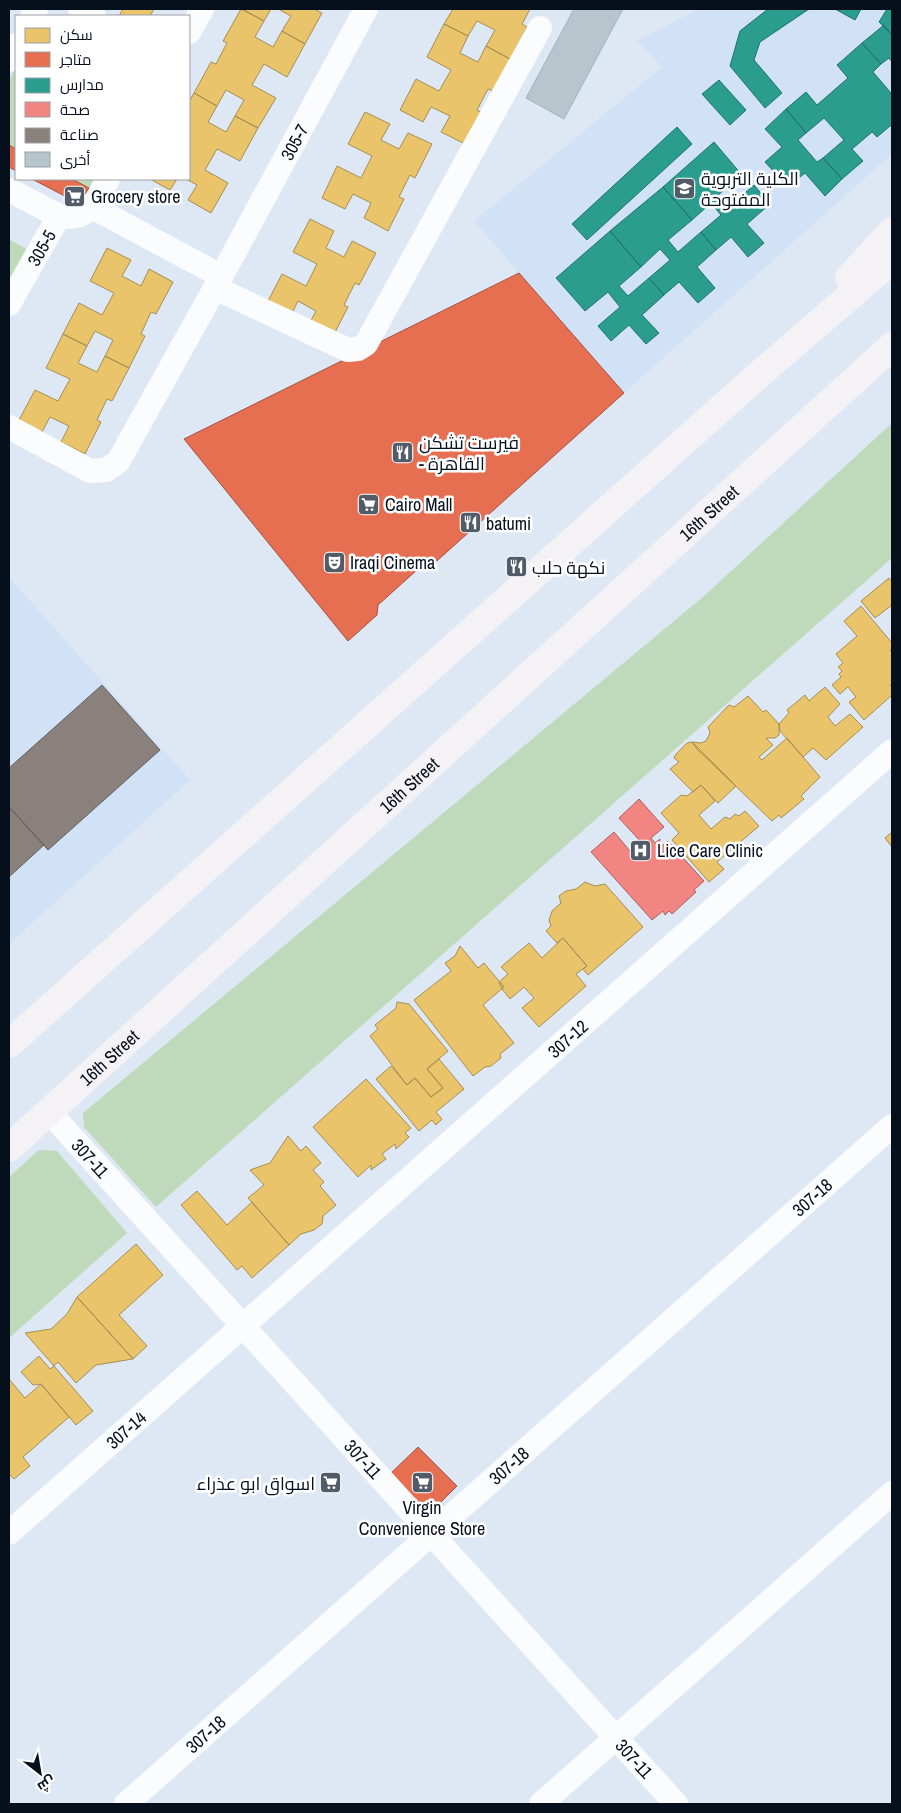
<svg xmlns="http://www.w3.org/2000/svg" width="901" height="1813" font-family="'Archivo Narrow',Cairo,sans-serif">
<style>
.built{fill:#d1e1f6}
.green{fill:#bedaba}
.homes{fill:#e9c46a;stroke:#a58e53}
.shops{fill:#e76f51;stroke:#a45241}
.schools{fill:#2a9d8f;stroke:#1f736d}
.health{fill:#f28482;stroke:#ab6164}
.industry{fill:#8a817c;stroke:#625f60}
.building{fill:#b7c6cc;stroke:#a3b2b8}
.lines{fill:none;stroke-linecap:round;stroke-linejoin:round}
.minor{stroke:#fafcfe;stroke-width:24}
.primary{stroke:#f4f2f4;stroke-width:28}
.labels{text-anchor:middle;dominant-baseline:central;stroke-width:5;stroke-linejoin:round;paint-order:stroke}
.street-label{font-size:18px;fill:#06101d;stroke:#fff}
.poi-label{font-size:18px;fill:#06101d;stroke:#fff;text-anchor:start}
</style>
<rect width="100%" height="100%" fill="#dee8f5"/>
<path class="built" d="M698,9H892V154L624,393L474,221L662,67L637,41Z
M9,577L190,780L9,944Z"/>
<path class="green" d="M16,67V149L9,145V81Z
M72,179H94L89,188Z
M9,239L28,250L9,283Z
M892,423V558L156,1207L84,1127L83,1113L704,596Z
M39,1150L57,1151L127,1233L9,1338V1177Z"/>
<path class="homes" d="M123,9H154L150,16H119Z
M241,9L264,21L255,37L273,47L282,31L305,44L287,77L264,64L252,85L276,98L258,128L235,116L244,100L226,90L217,106L194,93L211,62L216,64L227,43L223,41Z
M242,9H271L264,21Z
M278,9H314L322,13L305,44L282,31L291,16Z
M453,9H530L522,24L527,27L510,59L486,46L495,30L477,21L468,36L444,24Z
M444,24L468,36L460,53L478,62L486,46L510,59L493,91L488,89L477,110L482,113L465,144L441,132L450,116L431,107L423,122L400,110L416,79L439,91L451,70L427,57Z
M194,93L217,106L208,122L226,132L235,116L258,128L240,161L217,149L205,170L228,183L211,213L188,200L197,185L186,179H189V102Z
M365,112L390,124L381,140L399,149L408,133L432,144L415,178L410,175L399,197L404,199L388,231L364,218L371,203L353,194L345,209L322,198L337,166L361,178L372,156L348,144Z
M150,179H177L170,190Z
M310,219L334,231L326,248L344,257L352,241L376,253L359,285L355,283L344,305L348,307L332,338L308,326L316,311L298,301L290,317L266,305L282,274L306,286L317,264L293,252Z
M107,248L131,260L122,276L141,286L149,269L173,282L156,314L151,312L141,334L145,336L129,368L105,356L113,340L95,331L87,346L63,334L79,303L102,315L114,293L90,281Z
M63,334L87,346L78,363L97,372L105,356L129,368L112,401L107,399L97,420L101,422L85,454L61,442L69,426L50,417L42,432L19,420L35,390L58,401L70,379L46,368Z
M889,578L891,581L892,580V605L875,618L861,601Z
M861,606L892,643V649L890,650L892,653V685H890L892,687V695L864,720L849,702L856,697L848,687L840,694L832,685L841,677L839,674L842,671L838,667L843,663L836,654L857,636L844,621Z
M825,687L840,704L828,717L835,726L850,714L863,727L826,760L813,748L803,757L780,731L779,724L789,713L787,710L805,695L809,701Z
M748,696L763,712L766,710L779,724V735L775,738H766L773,745L759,757L762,760L787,738L820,777L801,796L804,799L781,818L779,815L772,821L697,749L692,742L701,743L706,741L710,733L708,727L729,705L734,707Z
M692,742L736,786L718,803L701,785L693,792L670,769L679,762L674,758L676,754L687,743Z
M701,785L715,801L699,815L711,829L725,817L730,819L735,814L739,816L745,811L759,826L717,862L724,869L709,882L672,840L679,833L661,813L681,795L687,796Z
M892,832V847L885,838Z
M585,882L595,886L605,884L643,927L588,975L583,969L587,966L563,938L557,943L546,931L551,926L549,920L552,911L561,903L559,896L566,891L576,889Z
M563,938L587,966L576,974L586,986L539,1027L522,1008L534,998L524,987L510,999L502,989L499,982L508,974L501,967L529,943L542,958Z
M460,946L478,968L484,963L504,987L483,1005L514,1043L500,1054L501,1058L491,1066L485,1067L473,1076L414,1000L451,971L445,963L455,956Z
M397,1002L409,1004L448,1051L427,1069L443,1088L431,1097L415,1078L407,1085L370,1036L378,1029L375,1025L396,1008Z
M439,1059L464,1089L436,1112L442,1119L436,1125L432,1120L419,1131L376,1079L391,1066L407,1085L415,1078L431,1097L443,1088L427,1069Z
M366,1079L411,1128L405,1133L409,1137L396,1149L395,1144L382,1154L386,1159L371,1170V1165L358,1177L313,1127Z
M288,1136L301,1151L306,1146L321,1163L313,1170L324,1182L320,1186L336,1205L323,1216L322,1224L314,1230L301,1234L289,1245L248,1198L264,1185L250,1170L270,1163Z
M197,1191L227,1225L252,1202L289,1245L252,1278L242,1266L237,1270L181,1205Z
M136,1244L163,1275L119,1315L147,1346L133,1359L77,1297Z
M77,1297L133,1359L96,1365L76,1383L58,1362L54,1366L25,1333L51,1329L67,1314Z
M39,1356L50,1369L54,1366L93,1411L76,1425L41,1384L33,1385L21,1372Z
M9,1379L25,1398L41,1384L69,1417L23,1457L30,1466L14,1479L9,1474Z"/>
<path class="shops" d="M9,145L16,149V171L9,167Z
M32,179H72L89,188L80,204Z
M519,273L624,393L429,568L418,569L378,605L377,615L348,641L184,439Z
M418,1447L457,1486L426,1517L387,1477Z"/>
<path class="schools" d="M768,9H809L760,42L754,60L782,93L765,108L730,66L740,31Z
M835,9H861L855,20Z
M887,9H892V35L879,22Z
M884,25L892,35V62L889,58L881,64L862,43Z
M862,43L881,64L873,72L891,93L892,92V126H890L877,137L872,132L852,149L863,161L842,179L823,158L844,140L824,118L806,133L786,109L806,92L817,105L848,78L837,65Z
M719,80L746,110L730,125L702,94Z
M786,109L806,133L798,140L817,162L823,158L842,179L825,196L805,173L788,187L765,162L782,147L765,129Z
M677,127L692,144L587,240L572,224Z
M714,142L742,175L718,195L729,207L754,185L770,204L747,224L764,243L748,257L731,237L716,250L701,232L721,215L711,203L692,220L663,187Z
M663,187L692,220L668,240L678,252L701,232L716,250L697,267L715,288L698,303L679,282L664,295L649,278L670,260L660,249L641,267L610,231Z
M610,231L641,267L619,286L628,296L649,278L664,295L642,315L659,333L646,344L629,325L611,341L598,326L620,307L608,292L585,311L556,278Z"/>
<path class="health" d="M639,799L664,827L651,838L655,843L660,839L659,848L668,841L704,881L694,890L696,892L672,914L669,911L665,915L663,911L652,920L591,852L614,832L630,851L641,842L619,818Z"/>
<path class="industry" d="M102,685L160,750L48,850L9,807V768Z
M9,807L44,845L9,877Z"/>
<path class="building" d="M574,9H623L564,119L526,98Z"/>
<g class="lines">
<g class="minor">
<path d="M80,9L94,16"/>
<path d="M32,16L36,9"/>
<path d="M189,32L202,9"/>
<path d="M9,60L16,45"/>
<path d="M9,190L59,216C89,222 96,201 108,179"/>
<path d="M92,207L221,276"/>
<path d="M215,288L348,350L358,349L366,344L540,28"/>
<path id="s1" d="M9,304L59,216"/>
<path id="s2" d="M9,427L90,471L106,470L118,462L215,288L366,9"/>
<path id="s3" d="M49,1112L676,1804"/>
<path id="s4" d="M9,1533L892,751"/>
<path id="s5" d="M126,1804L892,1126"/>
<path d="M541,1804L892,1493"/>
</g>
<g class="primary">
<path d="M849,278L892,231"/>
<path d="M9,1044L763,371L892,260"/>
<path id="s6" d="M9,1148L892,346"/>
</g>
</g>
<defs>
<symbol id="university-square" viewBox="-11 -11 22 22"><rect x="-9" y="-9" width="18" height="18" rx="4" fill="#525c69" stroke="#fff"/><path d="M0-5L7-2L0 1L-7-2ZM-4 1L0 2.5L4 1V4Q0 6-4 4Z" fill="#fff"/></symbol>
<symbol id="supermarket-square" viewBox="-11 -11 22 22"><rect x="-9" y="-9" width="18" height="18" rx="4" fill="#525c69" stroke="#fff"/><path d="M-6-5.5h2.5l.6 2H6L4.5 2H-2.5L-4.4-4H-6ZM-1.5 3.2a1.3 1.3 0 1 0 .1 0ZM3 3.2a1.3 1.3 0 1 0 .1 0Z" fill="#fff"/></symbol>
<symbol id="restaurant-square" viewBox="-11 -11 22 22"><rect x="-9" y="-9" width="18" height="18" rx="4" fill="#525c69" stroke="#fff"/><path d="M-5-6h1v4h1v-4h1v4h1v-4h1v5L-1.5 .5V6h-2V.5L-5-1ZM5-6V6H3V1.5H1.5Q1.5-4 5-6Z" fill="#fff"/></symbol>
<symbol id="theatre-square" viewBox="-11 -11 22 22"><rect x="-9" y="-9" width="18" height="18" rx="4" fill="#525c69" stroke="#fff"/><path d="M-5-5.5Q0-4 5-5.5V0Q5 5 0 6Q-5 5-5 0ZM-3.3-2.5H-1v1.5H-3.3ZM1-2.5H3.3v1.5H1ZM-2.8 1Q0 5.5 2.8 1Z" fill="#fff"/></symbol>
<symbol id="hospital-square" viewBox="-11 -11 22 22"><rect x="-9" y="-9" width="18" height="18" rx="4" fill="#525c69" stroke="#fff"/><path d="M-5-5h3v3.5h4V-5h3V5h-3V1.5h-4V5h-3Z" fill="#fff"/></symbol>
</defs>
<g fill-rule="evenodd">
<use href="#university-square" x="672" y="176" width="25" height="25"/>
<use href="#supermarket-square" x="62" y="184" width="25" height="25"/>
<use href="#restaurant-square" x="390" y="440" width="25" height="25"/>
<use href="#supermarket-square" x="356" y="492" width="25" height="25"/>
<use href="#restaurant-square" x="458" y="510" width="25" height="25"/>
<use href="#theatre-square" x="322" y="550" width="25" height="25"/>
<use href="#restaurant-square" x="504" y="554" width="25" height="25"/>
<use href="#hospital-square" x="628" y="838" width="25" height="25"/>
<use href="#supermarket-square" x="410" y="1470" width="25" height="25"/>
<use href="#supermarket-square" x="318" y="1470" width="25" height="25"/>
</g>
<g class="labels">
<g class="street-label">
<text stroke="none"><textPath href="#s2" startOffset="488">305-7</textPath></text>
<text stroke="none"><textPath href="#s1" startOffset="65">305-5</textPath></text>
<text stroke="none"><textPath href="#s6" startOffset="945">16th Street</textPath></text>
<text stroke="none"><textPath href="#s6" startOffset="540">16th Street</textPath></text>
<text stroke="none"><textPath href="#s4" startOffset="746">307-12</textPath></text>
<text stroke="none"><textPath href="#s6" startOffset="135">16th Street</textPath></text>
<text stroke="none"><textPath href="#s3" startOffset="62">307-11</textPath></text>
<text stroke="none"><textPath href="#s5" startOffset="916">307-18</textPath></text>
<text stroke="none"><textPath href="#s4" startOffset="156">307-14</textPath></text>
<text stroke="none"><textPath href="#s3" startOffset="468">307-11</textPath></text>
<text stroke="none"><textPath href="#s5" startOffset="511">307-18</textPath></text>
<text stroke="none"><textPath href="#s5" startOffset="106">307-18</textPath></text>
<text stroke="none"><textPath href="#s3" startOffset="872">307-11</textPath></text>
</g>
<g class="poi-label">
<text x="701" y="178">الكلية التربوية<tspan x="701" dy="21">المفتوحة</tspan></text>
<text x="91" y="196">Grocery store</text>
<text x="419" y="442">فيرست تشكن<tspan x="419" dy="21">- القاهرة</tspan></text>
<text x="385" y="504">Cairo Mall</text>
<text x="486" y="523">batumi</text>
<text x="350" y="562">Iraqi Cinema</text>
<text x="532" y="567">نكهة حلب</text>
<text x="657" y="850">Lice Care Clinic</text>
<text x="315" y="1483" text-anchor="end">اسواق ابو عذراء</text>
<text x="422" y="1507" text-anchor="middle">Virgin<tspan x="422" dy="21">Convenience Store</tspan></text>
</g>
</g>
<rect width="901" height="1813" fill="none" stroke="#06101d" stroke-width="20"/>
<rect x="15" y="15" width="175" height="165" fill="#ffffff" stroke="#9b9fa5"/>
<rect x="25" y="28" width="25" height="15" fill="#e9c46a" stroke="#9b9fa5"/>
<text x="60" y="40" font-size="15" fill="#06101d">سكن</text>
<rect x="25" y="52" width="25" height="15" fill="#e76f51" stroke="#9b9fa5"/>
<text x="60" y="65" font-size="15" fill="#06101d">متاجر</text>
<rect x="25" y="78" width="25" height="15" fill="#2a9d8f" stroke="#9b9fa5"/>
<text x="60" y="90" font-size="15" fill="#06101d">مدارس</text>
<rect x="25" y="102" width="25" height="15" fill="#f28482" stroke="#9b9fa5"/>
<text x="60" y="115" font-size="15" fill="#06101d">صحة</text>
<rect x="25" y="128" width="25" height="15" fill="#8a817c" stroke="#9b9fa5"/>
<text x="60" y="140" font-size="15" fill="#06101d">صناعة</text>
<rect x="25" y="152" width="25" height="15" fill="#b7c6cc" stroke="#9b9fa5"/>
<text x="60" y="165" font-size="15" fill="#06101d">أخرى</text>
<g transform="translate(40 1773) rotate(149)" stroke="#ffffff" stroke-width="4" paint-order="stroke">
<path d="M0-4L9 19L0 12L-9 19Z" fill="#06101d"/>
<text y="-8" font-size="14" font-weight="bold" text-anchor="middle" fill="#06101d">ش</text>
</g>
</svg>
